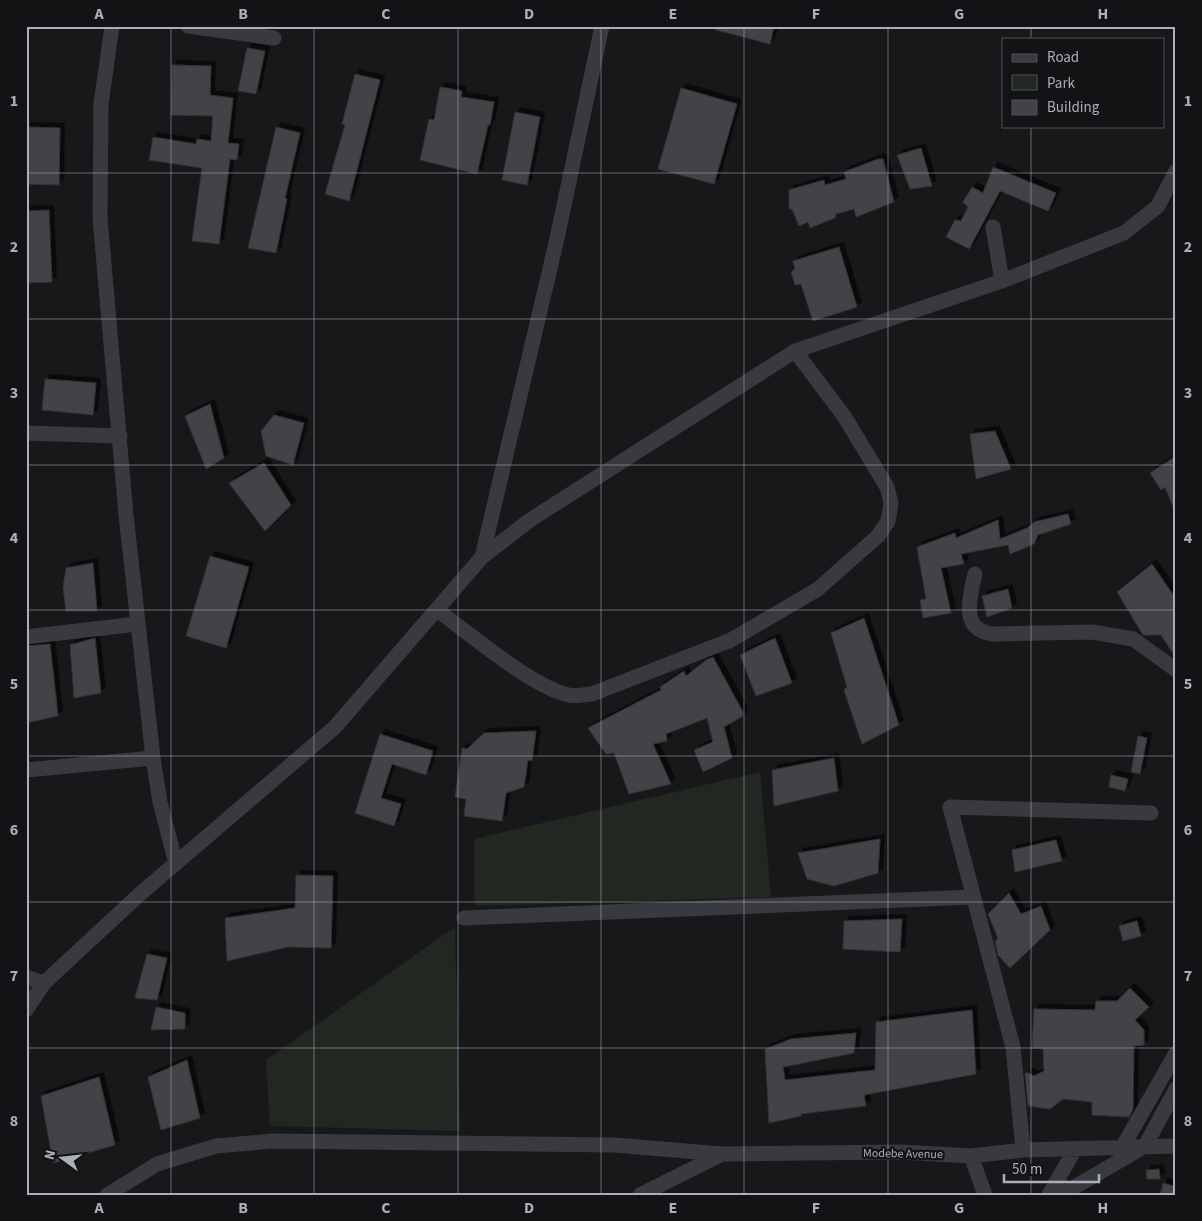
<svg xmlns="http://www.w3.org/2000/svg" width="1202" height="1221" font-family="'Source Sans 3',sans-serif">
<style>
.green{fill:#202821}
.building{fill:#424347;stroke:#323236;filter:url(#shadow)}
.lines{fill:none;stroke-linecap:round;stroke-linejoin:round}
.minor{stroke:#393a3f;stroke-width:15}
.grid{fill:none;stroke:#abafba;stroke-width:1;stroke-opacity:0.55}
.labels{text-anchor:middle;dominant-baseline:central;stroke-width:4.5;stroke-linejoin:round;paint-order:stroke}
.street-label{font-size:12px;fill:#abafba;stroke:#131315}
.neatline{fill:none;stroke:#abafba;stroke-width:2}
.grid-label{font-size:16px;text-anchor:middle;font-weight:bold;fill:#abafba}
</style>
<defs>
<filter id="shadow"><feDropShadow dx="4.5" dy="-4.5" stdDeviation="0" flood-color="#0009"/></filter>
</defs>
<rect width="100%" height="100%" fill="#18181a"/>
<path class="green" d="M760,772L771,897L475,906L474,839Z
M455,927L460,1131L270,1126L266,1060Z"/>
<path class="building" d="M716,26H774L770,44L716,30Z
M247,48L265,51L256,94L238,91Z
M172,65L211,66L210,95L233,98L228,143L239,144L237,160L230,159L219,244L192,241L202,168L149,160L153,137L196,144L197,139L211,141L213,116L171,115Z
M355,74L380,80L349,201L325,194L345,125L342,124Z
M440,87L462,91L461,97L494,102L490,125H488L477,174L420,160L429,119L434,120Z
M681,88L737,104L714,184L658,169Z
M515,112L540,117L527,185L502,180Z
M26,127L60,128L59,185L26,184Z
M276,127L300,133L285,198L287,199L276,253L248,248Z
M921,148L932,186L910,189L897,155Z
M878,159H883L894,202L856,217L854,209L836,214L835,218L810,228L808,222L799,226L792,209H789V190L824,180L825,185L846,179L844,172Z
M993,167L1056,193L1048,211L1000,191L969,249L946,237L955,220L961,221L968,207L963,202L972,187L983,193Z
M49,210L52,282L26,283V211Z
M839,247L857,307L813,321L801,284L795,285L791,272L795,269L793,261Z
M45,379L96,383L93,415L42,410Z
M210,404L224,458L206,469L185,416Z
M274,415L304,423L293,465L266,456L261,431Z
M995,431L1011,469L976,479L970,434Z
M1176,456V514L1165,487L1161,490L1150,473Z
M264,463L291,505L265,531L229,483Z
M1068,514L1071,524L1038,535L1034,544L1010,554L1008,545L961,554L964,564L941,568L951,613L923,618L920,600L926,599L917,547L955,533L956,538L998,520L1000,539L1027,528L1034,522Z
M210,556L249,567L226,648L186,636Z
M93,563L97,611H66L63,588L66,568Z
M1152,564L1176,599V658L1161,635H1143L1117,592Z
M1008,589L1012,608L987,617L982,596Z
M864,618L899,725L862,744L844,690L847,687L831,633Z
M95,638L101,693L74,698L70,645Z
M775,638L792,683L756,696L740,655Z
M50,644L58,716L26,723V646Z
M713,657L743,712V716L724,727L732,758L703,772L694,750L713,742L707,718L666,734L667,741L653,744L671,784L629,794L614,753L606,754L588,728L661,690L660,687L684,671L686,676L706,660Z
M536,731L532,761L528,760L524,787L506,793L502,821L464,816L466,799L455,797L462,748L467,749L484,733Z
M380,734L433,751L426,775L392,764L381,798L401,804L394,826L355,813Z
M1138,736L1147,738L1140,774L1131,772Z
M834,758L838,791L774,806L772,770Z
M1111,775L1128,779L1125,791L1109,787Z
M880,839L878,873L834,886L807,879L798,853Z
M1056,840L1062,861L1015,872L1012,850Z
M296,875L333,876L331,948L288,947L227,961L225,918L295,908Z
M1009,893L1021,914L1041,906L1050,930L1010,968L998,955L995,942L998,938L988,914Z
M902,919L900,952L843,949L844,921Z
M1137,921L1141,936L1123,941L1119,926Z
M147,954L167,958L157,1000L135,998Z
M1130,988L1149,1007L1135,1020L1144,1030V1045L1134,1046L1133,1109L1129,1117L1092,1115V1102L1063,1099L1050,1109L1028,1106L1025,1074L1027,1072L1034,1076L1044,1071L1043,1049L1032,1048L1034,1009L1095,1010L1096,1001H1117Z
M156,1007L185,1013V1029L151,1030Z
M972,1010L976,1074L864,1095L866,1106L801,1114V1116L769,1123L765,1049L791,1039L856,1033L854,1053L783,1067L785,1080L875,1070L876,1022Z
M187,1060L200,1118L161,1130L148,1077Z
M99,1077L115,1145L53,1163L41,1096Z
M1159,1169L1160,1179H1147L1146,1170Z
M1163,1183L1176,1187V1195H1160Z"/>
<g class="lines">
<path class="minor" d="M112,26L101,104L100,218L126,515L153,758L160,802L176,864
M188,26L274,38
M993,227L1002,281
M26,433L120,436
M482,557L556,243L602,26
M975,574C970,597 959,630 993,634L1092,632L1133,639L1176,670
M437,610C469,633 533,688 569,695C576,697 585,694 592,694L731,640L818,589L878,536L888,521L891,503L887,487L844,416L795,351
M26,637L137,624
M26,770L153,758
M464,918L973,897
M26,977L44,983
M26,1010L44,983L141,893L335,727L482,557L530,520L795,351L1002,281L1124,233L1158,206L1176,171
M1123,1146L1176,1053
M1023,1150L1013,1047L950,807L1151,813
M971,1156L985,1195
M107,1195L157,1164L216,1146L273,1141L614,1145L722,1154
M640,1195L722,1154L901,1152L971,1156L1023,1150L1176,1146
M1049,1195L1075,1149
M1061,1195L1145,1146L1176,1089"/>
</g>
<path class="grid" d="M171,26V1195M314,26V1195M458,26V1195M601,26V1195M744,26V1195M888,26V1195M1031,26V39M1031,126V1195M26,173H1176M26,319H1176M26,465H1176M26,610H1176M26,756H1176M26,902H1176M26,1048H1176"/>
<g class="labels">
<g class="street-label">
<text transform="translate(903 1154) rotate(1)">Modebe Avenue</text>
</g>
</g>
<rect width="1202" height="1221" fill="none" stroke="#131315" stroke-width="55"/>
<rect x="1002" y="38" width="162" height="90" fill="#131315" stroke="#505157"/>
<rect x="1012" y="54" width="25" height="8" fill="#393a3f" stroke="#505157"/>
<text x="1047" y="62" font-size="15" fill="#abafba">Road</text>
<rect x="1012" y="75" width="25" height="15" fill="#202821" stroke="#505157"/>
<text x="1047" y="88" font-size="15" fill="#abafba">Park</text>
<rect x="1012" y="100" width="25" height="15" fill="#424347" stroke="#505157"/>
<text x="1047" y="112" font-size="15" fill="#abafba">Building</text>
<g transform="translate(62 1158) rotate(285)" stroke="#131315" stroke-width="4" paint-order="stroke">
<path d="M0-4L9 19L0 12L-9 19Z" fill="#abafba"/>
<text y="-8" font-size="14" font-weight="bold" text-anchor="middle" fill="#abafba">N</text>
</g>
<path d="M1004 1174v8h95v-8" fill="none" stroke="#abafba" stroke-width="2.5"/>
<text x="1012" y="1174" font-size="15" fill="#abafba" stroke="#131315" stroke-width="4" paint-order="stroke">50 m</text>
<rect x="28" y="28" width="1146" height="1166" class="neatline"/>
<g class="grid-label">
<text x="99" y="19">A</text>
<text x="243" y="19">B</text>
<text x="386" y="19">C</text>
<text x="529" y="19">D</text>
<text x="673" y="19">E</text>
<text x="816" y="19">F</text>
<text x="959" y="19">G</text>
<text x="1103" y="19">H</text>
<text x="14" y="106">1</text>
<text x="1188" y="106">1</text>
<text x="14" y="252">2</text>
<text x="1188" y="252">2</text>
<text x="14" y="398">3</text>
<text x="1188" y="398">3</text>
<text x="14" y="543">4</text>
<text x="1188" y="543">4</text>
<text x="14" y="689">5</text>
<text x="1188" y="689">5</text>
<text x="14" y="835">6</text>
<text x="1188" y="835">6</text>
<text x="14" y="981">7</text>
<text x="1188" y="981">7</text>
<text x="14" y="1126">8</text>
<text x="1188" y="1126">8</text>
<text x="99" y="1213">A</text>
<text x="243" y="1213">B</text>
<text x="386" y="1213">C</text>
<text x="529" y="1213">D</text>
<text x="673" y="1213">E</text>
<text x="816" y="1213">F</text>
<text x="959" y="1213">G</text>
<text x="1103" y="1213">H</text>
</g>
</svg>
